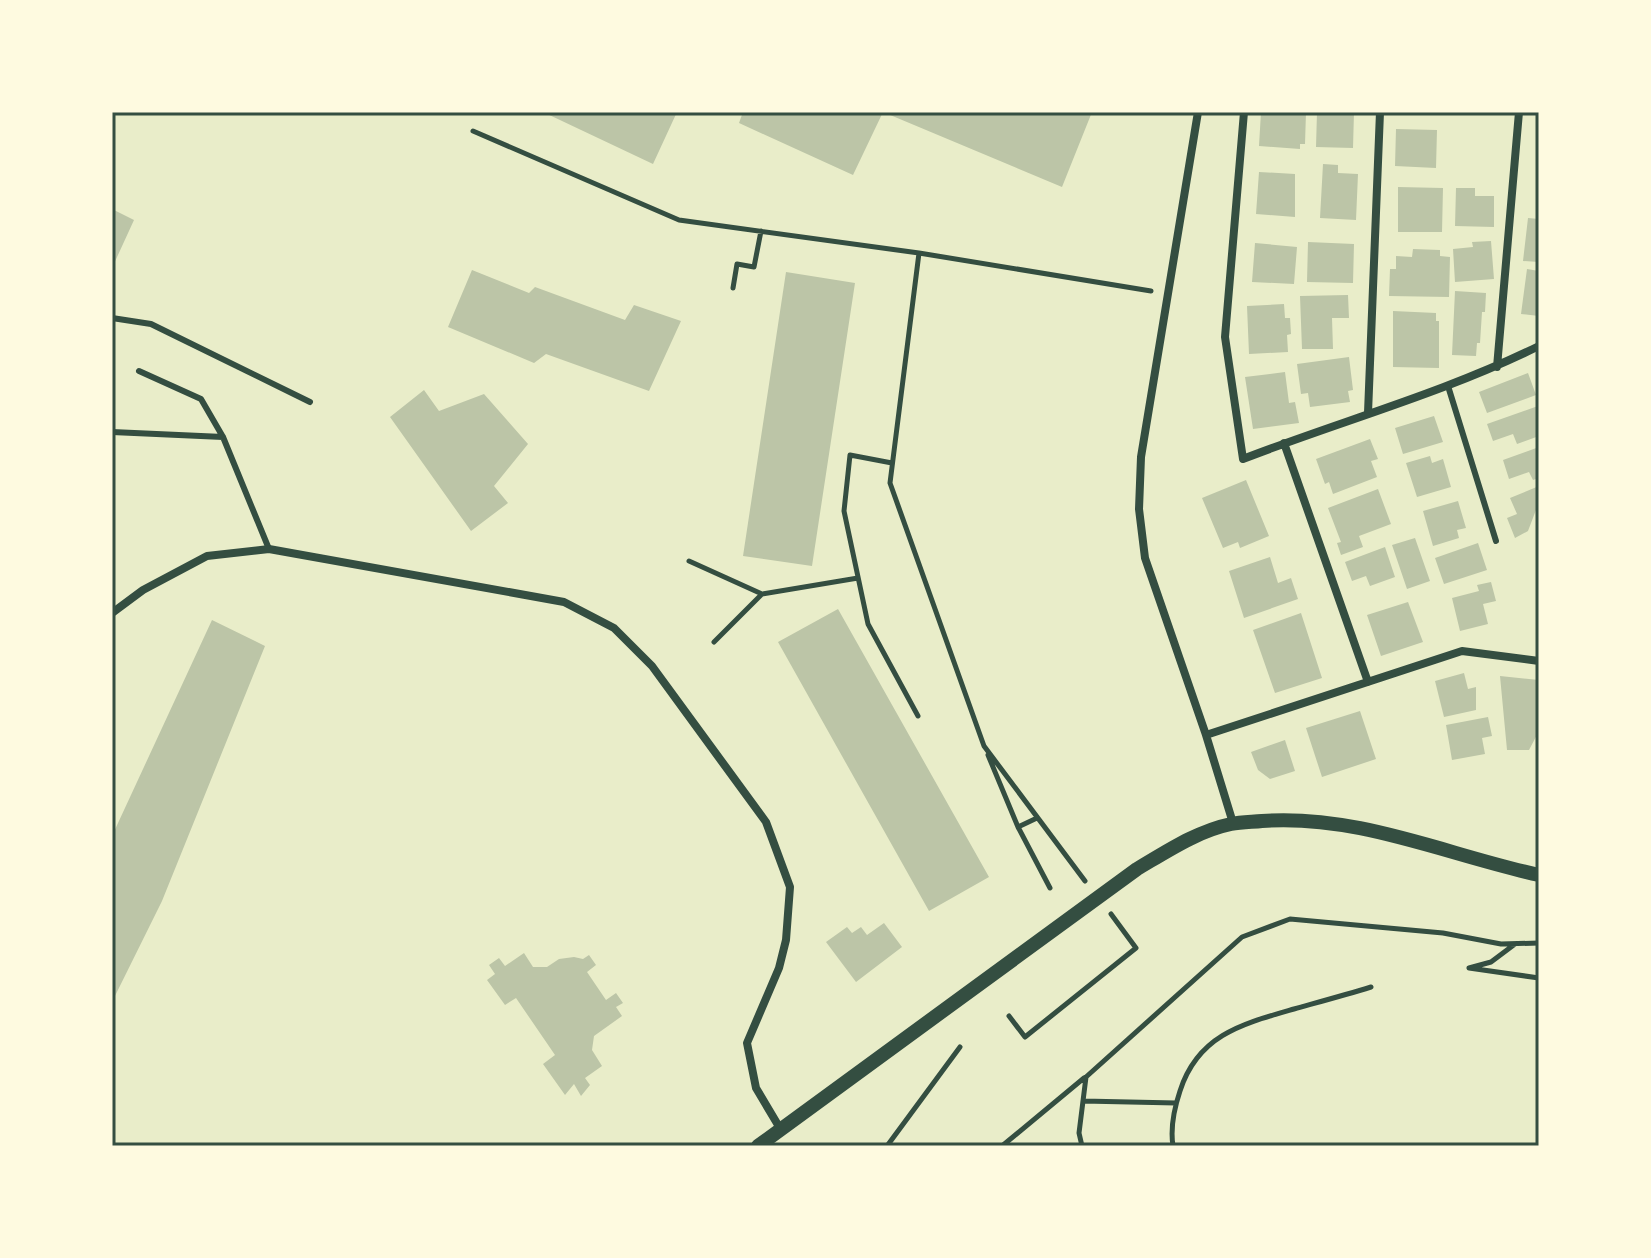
<svg xmlns="http://www.w3.org/2000/svg" width="1651" height="1258" font-family="'Playfair Display',serif">
<style>
.building{fill:#bcc5a7}
.lines{fill:none;stroke-linecap:round;stroke-linejoin:round}
.path{stroke:#344e41;stroke-width:5}
.service{stroke:#344e41;stroke-width:6}
.minor{stroke:#344e41;stroke-width:8}
.tertiary{stroke:#344e41;stroke-width:14}
.neatline{fill:none;stroke:#344e41;stroke-width:3}
</style>
<rect width="100%" height="100%" fill="#e9edc9"/>
<path class="building" d="M543,112H677L653,164Z
M743,112H1092L1062,187L883,112L853,175L739,123Z
M1261,112H1306L1305,144H1300V149L1259,146Z
M1317,112H1354L1353,148L1316,147Z
M1396,129L1437,130L1436,168L1395,166Z
M1323,164L1338,165V173L1358,174L1356,220L1320,218Z
M1259,172L1295,174V217L1256,214Z
M1398,187L1443,188L1442,232H1398Z
M1456,188H1475V196H1494V227L1455,226Z
M112,209L134,220L112,268Z
M1528,218L1539,219V262L1523,261Z
M1491,241L1494,279L1455,282L1453,249L1473,247L1472,242Z
M1308,242L1354,244L1353,283L1307,282Z
M1255,243L1297,247L1294,284L1252,282Z
M1413,249L1440,250V256L1450,257L1449,297L1389,296L1390,269H1396V256L1412,257Z
M1527,269L1539,271V316L1521,314Z
M472,270L529,293L535,287L625,320L634,305L681,321L649,391L546,354L534,363L448,327Z
M786,272L855,283L812,566L743,556Z
M1455,291L1486,293L1485,312H1482L1480,343H1477L1476,356L1452,355Z
M1348,295L1349,318H1332L1333,349H1302L1300,296Z
M1284,304L1285,318H1290L1291,334L1287,335L1288,352L1249,354L1247,306Z
M1393,311L1436,313V321H1439V368L1393,367Z
M1349,357L1353,390L1348,391L1350,402L1310,407L1308,393L1301,394L1297,364Z
M1285,372L1289,403L1295,402L1299,423L1253,429L1245,377Z
M1528,373L1536,395L1487,413L1479,392Z
M424,390L439,411L484,394L528,444L494,486L508,503L471,531L390,417Z
M1538,406L1539,436L1517,444L1513,434L1493,441L1487,424Z
M1434,416L1443,442L1403,454L1395,428Z
M1370,439L1378,459L1371,461L1377,477L1333,494L1329,482L1325,484L1316,459Z
M1539,447V478L1533,480L1529,472L1509,479L1503,460Z
M1430,456L1432,463L1443,459L1451,487L1417,497L1406,463Z
M1246,480L1269,536L1240,548L1238,542L1223,548L1202,498Z
M1539,486V502L1528,531L1515,538L1507,518L1517,514L1510,498Z
M1378,489L1391,524L1359,536L1363,547L1341,555L1337,543L1341,542L1328,508Z
M1458,501L1466,528L1457,530L1459,538L1433,546L1423,511Z
M1415,538L1430,581L1407,589L1392,545Z
M1478,543L1487,570L1444,584L1435,558Z
M1385,547L1395,577L1370,586L1366,576L1352,581L1345,562Z
M1270,557L1278,583L1291,578L1298,599L1244,618L1229,571Z
M1491,582L1496,601L1483,604L1488,624L1460,631L1452,598L1479,591L1477,585Z
M1408,602L1423,642L1381,656L1367,615Z
M838,609L989,877L929,911L778,642Z
M1301,613L1322,678L1275,693L1253,630Z
M212,620L265,646L162,901L112,1002V836Z
M1464,673L1468,689L1476,687V710L1444,717L1435,681Z
M1500,676L1539,680V731L1529,750H1507Z
M1360,711L1376,759L1322,777L1306,728Z
M1488,717L1492,736L1482,738L1485,754L1452,760L1446,725Z
M1285,740L1295,771L1270,779L1258,770L1251,752Z
M884,923L902,947L856,982L826,942L847,927L852,933L861,927L867,935Z
M524,953L533,967H547L559,959L574,957L583,959L589,955L596,965L587,972L606,1000L616,993L623,1003L616,1007L622,1016L594,1036L592,1050L602,1066L585,1078L590,1085L581,1096L574,1084L565,1095L543,1064L555,1055L516,998L505,1005L487,980L495,974L489,965L499,958L505,966Z"/>
<g class="lines">
<path class="path" d="M473,131L679,220L919,253L1151,291
M919,253L890,483L984,746L1085,881
M733,288L737,264L754,267L761,231
M892,463L850,455L844,511L868,624L918,716
M689,561L762,594
M714,642L762,594L858,578
M988,755L1018,827L1050,888
M1018,827L1037,818
M1515,944L1491,962L1469,968L1539,978
M1009,1016L1025,1037L1136,948L1111,914
M1083,1101L1176,1103
M887,1146L960,1047
M1002,1146L1084,1078
M1082,1146L1079,1133L1086,1077L1242,937L1290,919L1443,933L1501,944L1539,943
M1173,1146C1170,1127 1174,1109 1180,1091C1198,1035 1242,1024 1294,1009C1319,1002 1345,995 1371,987"/>
<path class="service" d="M112,318L151,324L310,402
M139,371L201,399L223,437L269,549
M1448,386L1496,541
M112,432L223,437"/>
<path class="minor" d="M1198,112L1141,457L1139,509L1145,558L1206,735L1233,823
M1244,112L1225,337L1243,459C1341,421 1444,393 1539,346
M1497,367L1519,112
M1368,413L1380,112
M1284,443L1368,682
M112,613L143,590L207,556L269,549L564,602L614,628L652,666L766,822L790,887L786,940L779,968L747,1043L756,1088L781,1130
M1206,735L1462,651L1539,661"/>
<path class="tertiary" d="M758,1146L1137,869C1166,852 1197,831 1231,824C1241,822 1252,822 1262,821C1358,814 1447,855 1539,875"/>
</g>
<rect width="1651" height="1258" fill="none" stroke="#fefae0" stroke-width="228"/>
<rect x="114" y="114" width="1423" height="1030" class="neatline"/>
</svg>
